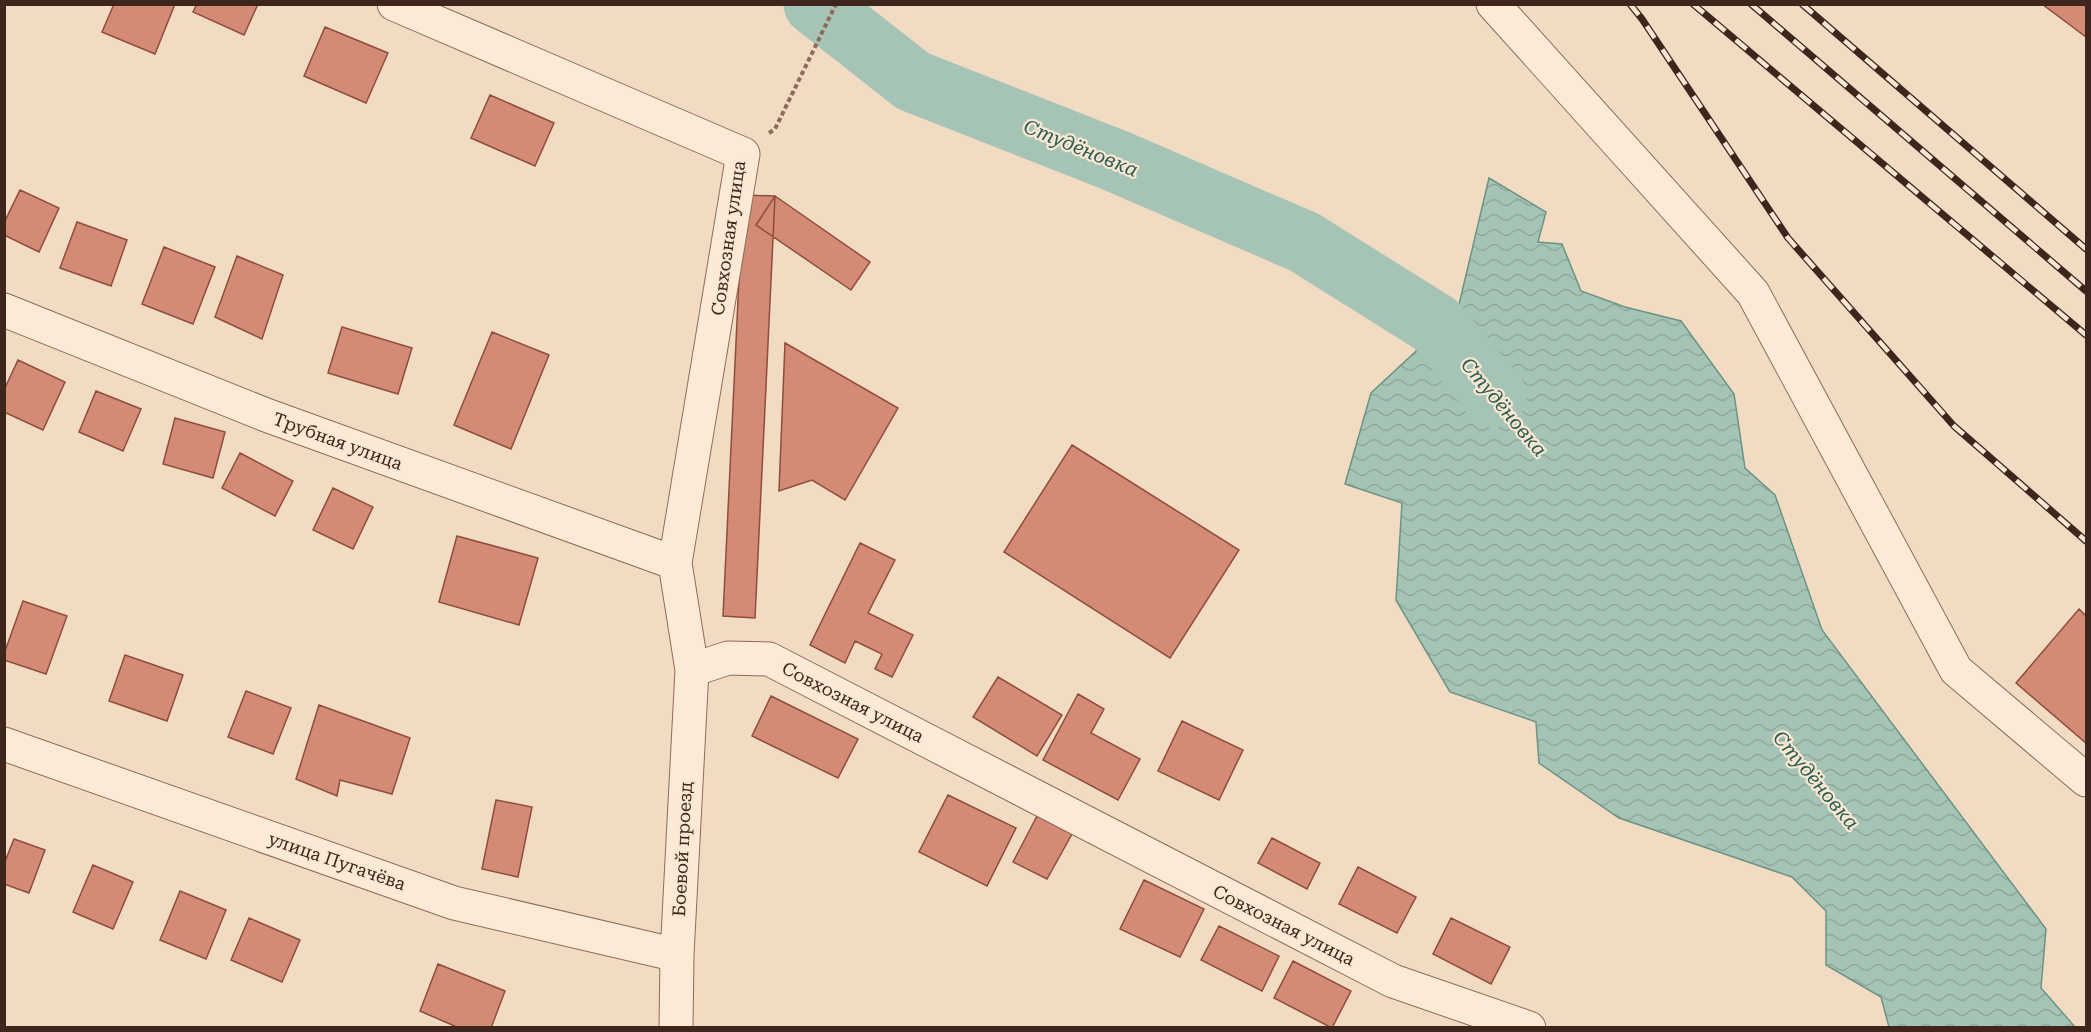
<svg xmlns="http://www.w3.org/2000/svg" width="2091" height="1032" font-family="'Roboto Serif',serif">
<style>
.water{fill:url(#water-waves);stroke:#6b9482;stroke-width:1.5}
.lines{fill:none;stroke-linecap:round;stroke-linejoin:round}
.river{stroke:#a5c4b6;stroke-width:63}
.building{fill:#d38b75;stroke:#8f4d3b;stroke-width:1.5}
.minor-casing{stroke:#8e6b58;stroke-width:35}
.path{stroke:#8e6b58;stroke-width:4;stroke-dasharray:4.5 3;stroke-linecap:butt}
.minor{stroke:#fcead7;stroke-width:33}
.rail-casing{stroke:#3d271d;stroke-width:7}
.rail{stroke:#f9e7d3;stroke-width:4.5;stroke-dasharray:14;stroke-linecap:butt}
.labels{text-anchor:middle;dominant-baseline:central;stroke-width:4.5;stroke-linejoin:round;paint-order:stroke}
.street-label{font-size:18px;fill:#3d271d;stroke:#f9e7d3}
.water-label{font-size:20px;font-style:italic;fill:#2b5e51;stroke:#f9e7d3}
</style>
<defs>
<pattern id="water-waves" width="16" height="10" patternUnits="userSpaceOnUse" patternTransform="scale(1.5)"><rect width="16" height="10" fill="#a5c4b6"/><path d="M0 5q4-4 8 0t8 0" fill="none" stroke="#8fa89c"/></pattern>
</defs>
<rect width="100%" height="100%" fill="#f2dbc3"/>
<path class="water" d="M1489,178L1546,212L1538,242L1562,244L1581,291L1625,307L1681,321L1734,394L1745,468L1775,495L1822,630L2046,929L2041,988L2075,1027H1889L1881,997L1826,965V911L1792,877L1619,818L1539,763L1536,722L1450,692L1396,600L1402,503L1345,484L1371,393L1457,313Z"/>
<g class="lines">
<path class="river" d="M815,4L913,81L1114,160L1304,242L1435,324L1495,396"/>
</g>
<path class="building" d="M114,4H175L155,54L102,32Z
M197,4H258L244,35L193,12Z
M2042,4H2086V37Z
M325,27L388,53L366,103L304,76Z
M490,95L554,123L535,166L471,138Z
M20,190L59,208L39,252L4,235V223Z
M743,195L775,196L755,618L723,616Z
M775,196L870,262L851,290L756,225Z
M77,222L127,240L111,286L60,268Z
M164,247L215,267L193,324L142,304Z
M237,256L283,275L262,339L215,317Z
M342,327L412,348L398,394L328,373Z
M492,332L549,355L511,449L454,425Z
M785,343L898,408L845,500L812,480L779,491Z
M18,360L65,382L43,430L4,412V390Z
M96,391L141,409L123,451L79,432Z
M175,418L225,432L213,478L163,464Z
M1072,445L1239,550L1170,658L1004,552Z
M240,453L293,481L275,516L222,488Z
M333,488L373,507L353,549L313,530Z
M457,536L538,558L519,625L439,602Z
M860,543L895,560L868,613L913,635L892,677L875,669L882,654L855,641L845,663L810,645Z
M23,601L67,616L46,674L4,660V654Z
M2079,609L2086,616V743L2016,683Z
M125,655L183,675L167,721L109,701Z
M998,677L1062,715L1037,756L973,717Z
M246,691L291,708L273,754L228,737Z
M1078,694L1104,709L1091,733L1140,759L1118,800L1043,760Z
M771,696L858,739L838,778L752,736Z
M319,705L410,738L392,794L340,780L337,796L296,779Z
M1182,721L1243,750L1219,800L1158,771Z
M948,795L1016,828L987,886L919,852Z
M496,800L532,807L518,877L482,869Z
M1037,816L1072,834L1047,879L1013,862Z
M1272,838L1320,863L1307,889L1258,863Z
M14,839L45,850L29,893L4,884V864Z
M93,865L133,882L113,929L73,912Z
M1358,867L1416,897L1397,933L1339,904Z
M1144,880L1204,909L1180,957L1120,929Z
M180,891L226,910L206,959L160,940Z
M249,918L300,940L282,982L231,960Z
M1451,918L1510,947L1491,984L1433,954Z
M1219,926L1279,956L1262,991L1201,960Z
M1293,961L1351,991L1332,1028L1274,998Z
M438,964L505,991L491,1028H459L420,1011Z"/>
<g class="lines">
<defs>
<path id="minor" d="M394,4L743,154L675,563L692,670L677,955L676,1028
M1493,4L1753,293L1956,670L2086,780
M4,310L266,415L675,563
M692,670L728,658L769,659L1393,981L1529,1028
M4,744L454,903L677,955"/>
</defs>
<use href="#minor" class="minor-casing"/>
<path class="path" d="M769,133L775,129L836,4"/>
<use href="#minor" class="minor"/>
<defs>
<path id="rail" d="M1630,4L1642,19L1788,238L1954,426L2086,541
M1693,4L2086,335
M1751,4L2086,291
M1802,4L2086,249"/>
</defs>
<use href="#rail" class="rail-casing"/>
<use href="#rail" class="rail"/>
</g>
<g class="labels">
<g class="street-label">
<text transform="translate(728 238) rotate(-82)">Совхозная улица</text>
<text transform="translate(338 441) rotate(20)">Трубная улица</text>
<text transform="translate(853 702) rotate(27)">Совхозная улица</text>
<text transform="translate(682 849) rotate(-87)">Боевой проезд</text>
<text transform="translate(337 861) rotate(19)">улица Пугачёва</text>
<text transform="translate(1284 925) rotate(27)">Совхозная улица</text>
</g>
<g class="water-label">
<text transform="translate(1081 148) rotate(22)">Студёновка</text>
<text transform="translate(1504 407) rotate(50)">Студёновка</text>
<text transform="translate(1816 780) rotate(50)">Студёновка</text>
</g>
</g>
<rect width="2091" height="1032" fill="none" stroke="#3d271d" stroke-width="12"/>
</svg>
